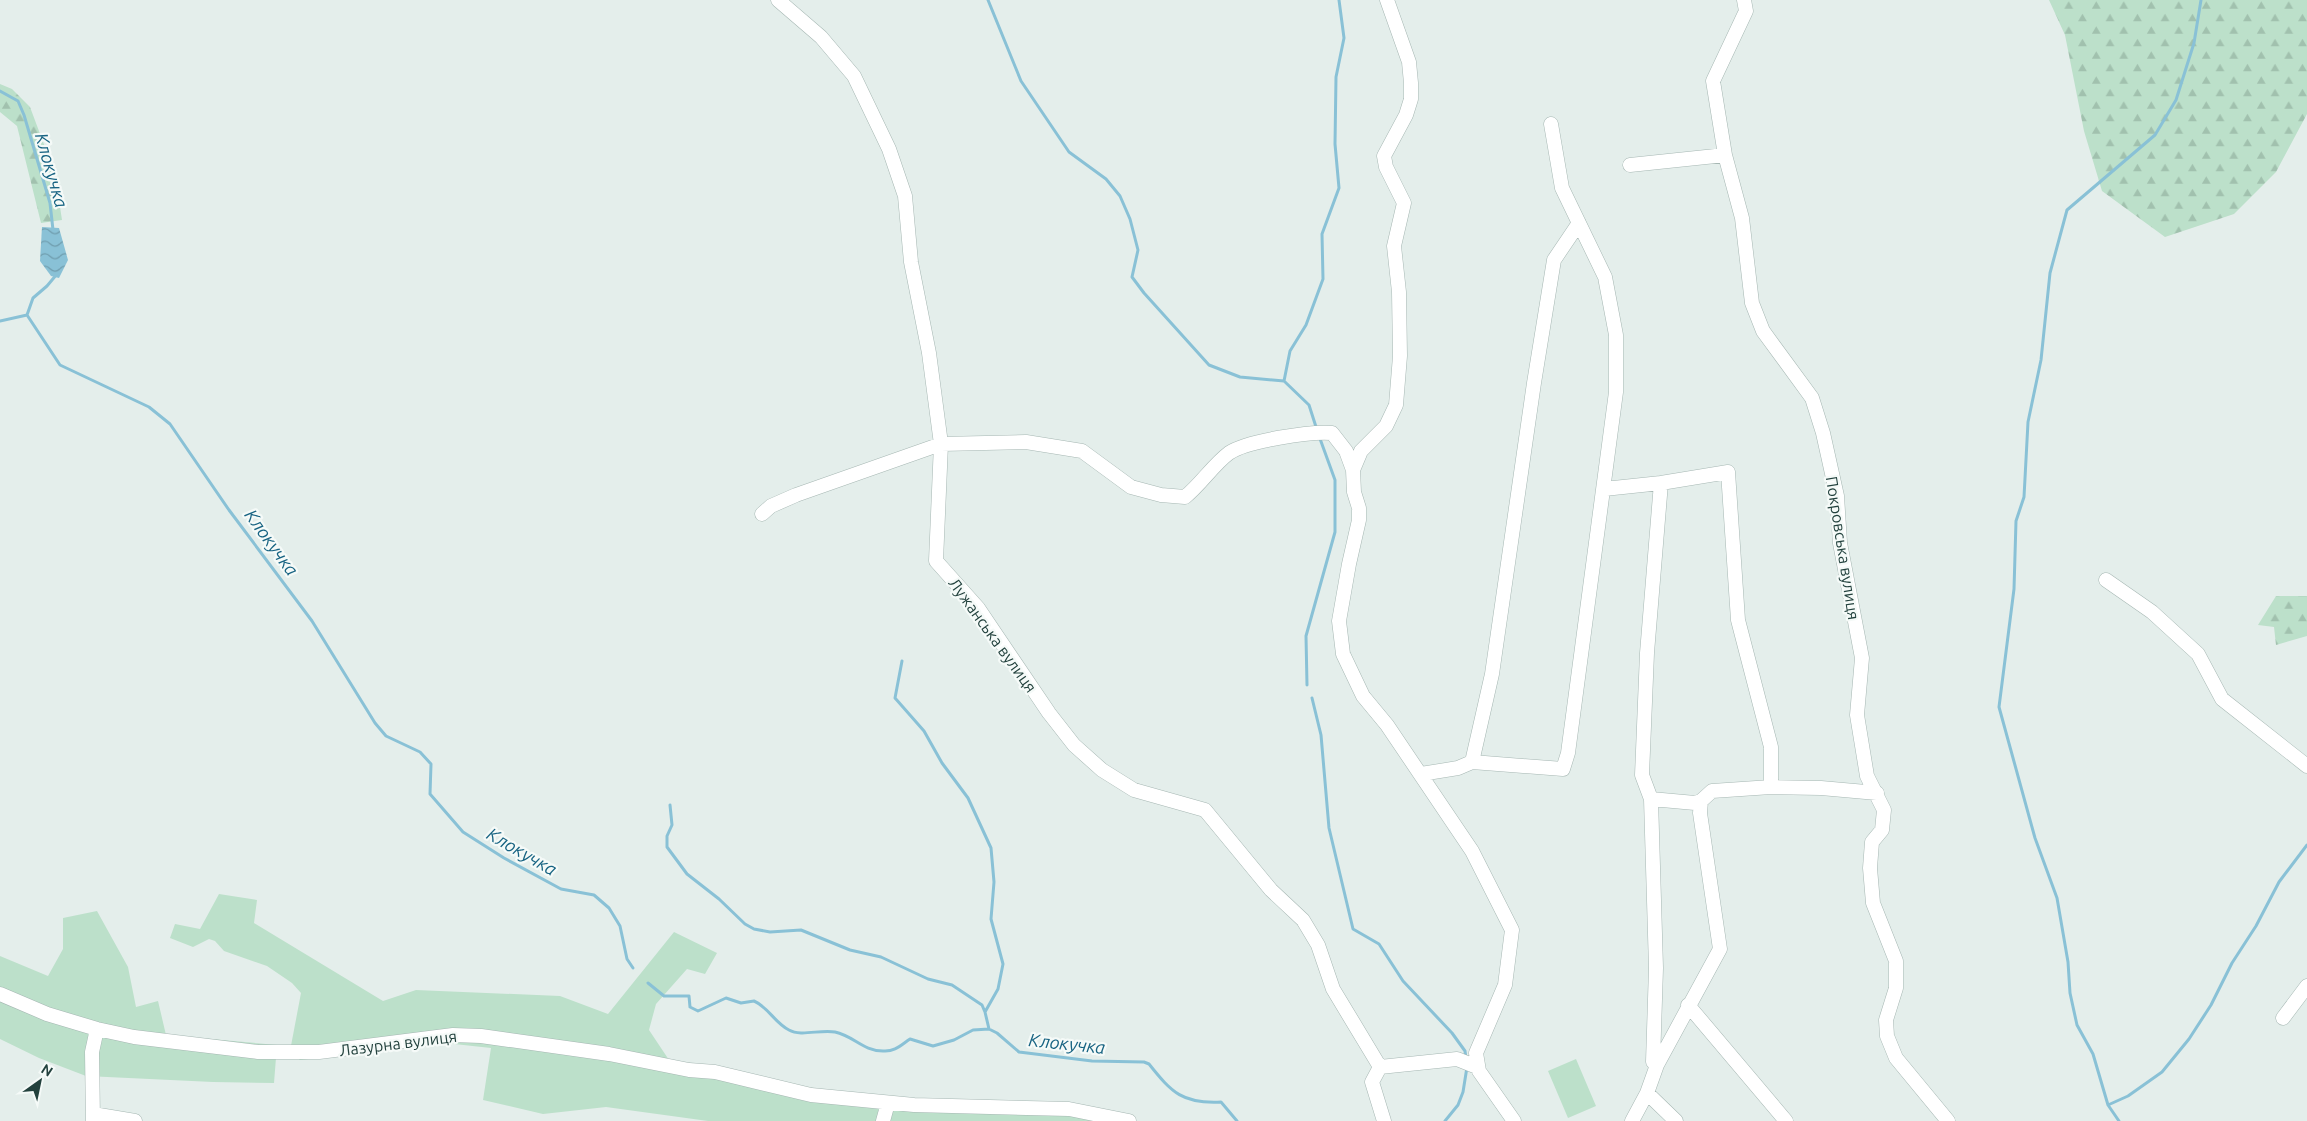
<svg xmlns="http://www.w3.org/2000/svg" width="2307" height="1121" font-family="Ubuntu,sans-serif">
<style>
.green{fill:#bce0ca}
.forest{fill:url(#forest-firs)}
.water{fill:url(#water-waves)}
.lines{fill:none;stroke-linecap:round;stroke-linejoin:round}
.stream{stroke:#89c1d6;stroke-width:3}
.minor-casing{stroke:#a6b7b3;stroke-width:15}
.minor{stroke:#fff;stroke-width:14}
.labels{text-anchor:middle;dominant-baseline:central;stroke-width:4.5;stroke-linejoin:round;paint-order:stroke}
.street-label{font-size:16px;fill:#22413d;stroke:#f5faf8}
.water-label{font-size:18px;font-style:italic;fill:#176382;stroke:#f5faf8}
</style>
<defs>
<pattern id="forest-firs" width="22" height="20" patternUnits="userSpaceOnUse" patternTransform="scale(1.25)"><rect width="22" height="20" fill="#bce0ca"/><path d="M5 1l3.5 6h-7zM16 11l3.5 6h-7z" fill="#a1c1ae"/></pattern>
<pattern id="water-waves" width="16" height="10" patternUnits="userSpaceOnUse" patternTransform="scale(1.25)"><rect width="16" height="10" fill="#89c1d6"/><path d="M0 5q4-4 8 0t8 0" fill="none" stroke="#709eaf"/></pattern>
</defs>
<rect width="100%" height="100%" fill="#e4eeeb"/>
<path class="green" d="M219,894L257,900L254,923L383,1001L416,990L560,996L608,1014L674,932L717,953L705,974L687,969L656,1004L649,1030L669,1060L840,1097L989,1103L1118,1121H708L606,1107L543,1114L483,1100L491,1048L445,1043L300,1060L290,1051L301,993L292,983L267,966L224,951L215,941L209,939L193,947L170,938L175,924L200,929Z
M97,911L128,967L136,1007L158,1001L166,1035L277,1045L274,1083L213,1082L86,1076L39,1058L0,1039V956L48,976L63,949V918Z
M1576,1059L1596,1106L1568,1118L1548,1071Z"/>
<path class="forest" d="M2049,0H2307V114L2276,172L2234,214L2165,237L2102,191L2084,131L2065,35Z
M0,84L12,89L30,107L55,174L62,220L41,223L17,126L0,112Z
M2276,596H2307V636L2276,645L2274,627L2258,625Z"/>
<path class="water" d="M42,227L59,228L68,260L59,278L51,276L40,261Z"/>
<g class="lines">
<path class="stream" d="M988,0L1021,81L1069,152L1106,179L1120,196L1130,219L1138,250L1132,277L1144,293L1209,365L1240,377L1284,381L1309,405L1317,430
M0,91L18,101L24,115L50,203L53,230
M57,274L47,286L33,298L27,315L60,365L149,407L170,424L229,510L312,621L375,723L386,736L420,752L431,764L430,794L463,832L504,858L561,889L594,895L609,908L620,926L627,959L633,968
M0,321L27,315
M1284,381L1290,351L1306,325L1323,279L1322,234L1339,188L1335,144L1336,77L1344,38L1339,0
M902,661L895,698L924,731L942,763L968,798L991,848L994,882L991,919L1003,964L998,989L985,1012L989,1029
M1307,685L1306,636L1335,532V480L1319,436
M1312,698L1321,735L1329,828L1353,929L1379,944L1403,981L1452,1033L1465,1051L1466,1058
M670,805L672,825L667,836V847L687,874L719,899L745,924L754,929L770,932L801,930L850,950L881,957L928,979L952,985L982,1005L985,1012
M648,983L664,996H689L690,1007L698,1011L726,998L741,1003L754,1001C768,1007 775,1023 789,1030C801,1037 821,1029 835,1032C854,1036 863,1051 883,1051C895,1052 901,1045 910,1039L933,1046L954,1040L973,1030L989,1029L997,1033L1019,1052L1092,1061L1144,1062L1149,1064C1172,1093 1183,1104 1221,1102L1237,1121
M2108,1105L2128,1096L2162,1072L2189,1039L2211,1005L2232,963L2256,926L2279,882L2307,845
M1445,1121L1458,1105L1463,1092L1467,1067
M2119,1121L2108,1105L2093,1054L2077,1025L2070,993L2068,962L2057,898L2035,838L1999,707L2014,589L2016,521L2024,497L2028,422L2041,360L2050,273L2067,210L2155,135L2176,100L2194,43L2201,0"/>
<defs>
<path id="minor" d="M778,0L821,37L854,76L889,149L905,196L911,262L929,353L941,444L936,561L978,608L1049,713L1074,745L1102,770L1134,790L1205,810L1271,890L1303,920L1318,945L1333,989L1380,1067L1457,1059L1477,1067
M1744,0L1746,11L1713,81L1725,155L1742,218L1752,303L1763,331L1812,398L1823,433L1837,496L1840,543L1862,658L1857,715L1867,776L1884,810L1882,830L1872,842L1870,868L1873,903L1896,961V988L1886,1020L1887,1036L1896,1058L1948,1121
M1630,165L1725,155
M1353,470L1361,451L1386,426L1396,405L1400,356L1399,292L1394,246L1404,203L1386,167L1384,156L1406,115L1411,99V83L1409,62L1387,0
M1661,483L1728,472L1738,620L1771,747V787
M1604,489L1661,483L1647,653L1642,775L1651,799L1656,968L1653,1062L1657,1065
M762,514L771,506L796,495L941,444L1026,442L1082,451L1131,487L1161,495L1185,497C1201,484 1213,465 1229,453C1246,441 1311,431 1332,433L1346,451L1353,470L1354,492L1359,508V520L1349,564L1339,621L1343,654L1363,696L1387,725L1472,851L1512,930L1505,985L1476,1053L1479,1071L1514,1121
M2106,580L2152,612L2198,654L2222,699L2307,766
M1472,762L1563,769L1568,753L1616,392V335L1605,277L1562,188L1551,124
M1421,774L1458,768L1472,762L1492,674L1534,383L1554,260L1579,223
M1651,799L1695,803L1701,801L1712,791L1771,787L1821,788L1877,793
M0,994L47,1014L97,1029L134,1037L258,1052H319L453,1035L481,1036L609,1054L689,1070L715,1072L811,1095L914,1105L1069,1109L1129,1121
M1688,1005L1786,1121
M2283,1018L2307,986
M1380,1067L1372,1082L1384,1121
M1647,1093L1676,1121
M93,1114L135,1121
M93,1121L92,1052L97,1029
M883,1121L888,1103
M1632,1121L1647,1093L1657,1065L1720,949L1700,813L1701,801"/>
</defs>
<use href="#minor" class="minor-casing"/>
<use href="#minor" class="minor"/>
</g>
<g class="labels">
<g class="street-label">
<text transform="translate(1843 548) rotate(81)">Покровська вулиця</text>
<text transform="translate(993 635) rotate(54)">Лужанська вулиця</text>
<text transform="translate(398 1043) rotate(-7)">Лазурна вулиця</text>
</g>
<g class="water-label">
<text transform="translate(52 170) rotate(74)">Клокучка</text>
<text transform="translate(272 542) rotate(54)">Клокучка</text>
<text transform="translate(522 851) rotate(30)">Клокучка</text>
<text transform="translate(1067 1043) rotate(6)">Клокучка</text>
</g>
</g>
<g transform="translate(40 1081) rotate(33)" stroke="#f5faf8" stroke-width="4" paint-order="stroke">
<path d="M0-4L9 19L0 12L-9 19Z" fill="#22413d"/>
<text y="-8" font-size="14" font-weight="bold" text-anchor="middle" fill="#22413d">N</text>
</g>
</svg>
